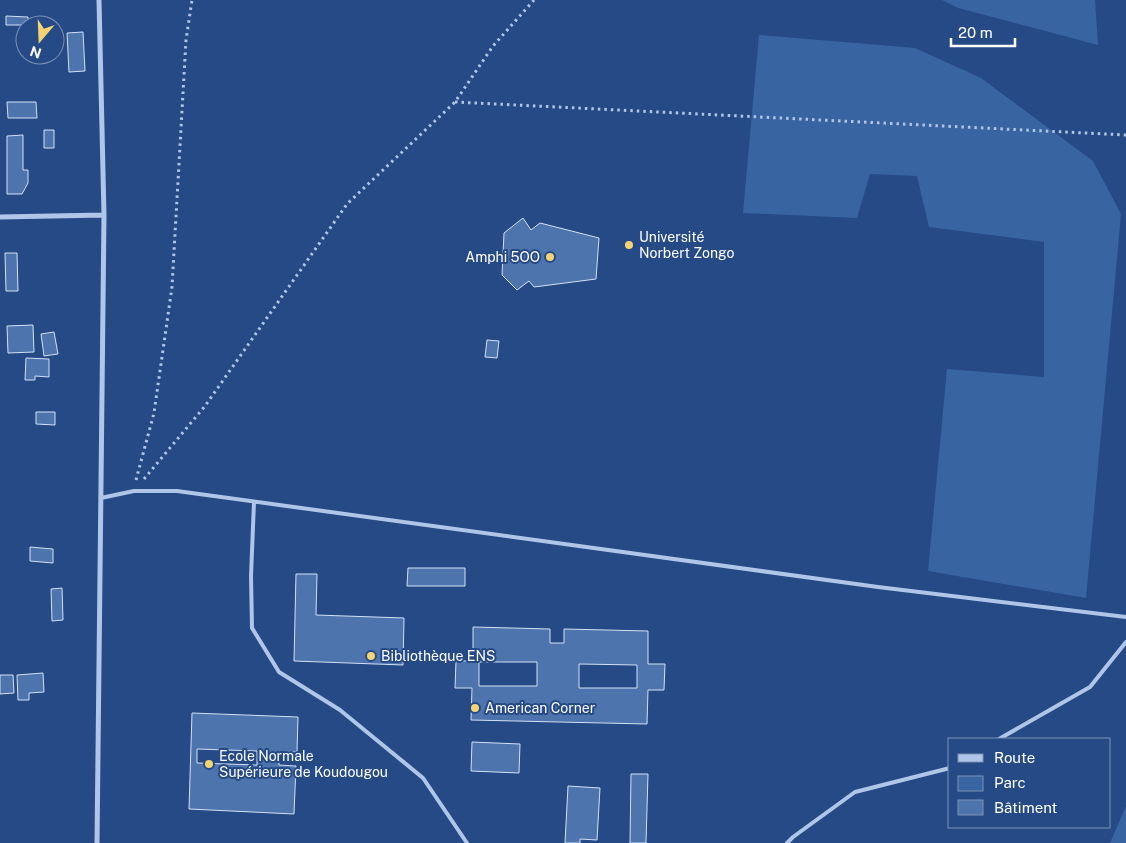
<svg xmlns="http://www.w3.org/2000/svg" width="1126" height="843" font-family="'Public Sans',sans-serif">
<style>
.green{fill:#3964a2}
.building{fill:#4d74ad;stroke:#d3e1f6;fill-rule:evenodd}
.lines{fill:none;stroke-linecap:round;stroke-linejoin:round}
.path{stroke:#afc6e8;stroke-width:3;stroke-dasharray:2.5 4;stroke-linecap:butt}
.lane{stroke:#afc6e8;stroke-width:4}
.street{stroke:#afc6e8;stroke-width:5}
.poi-dot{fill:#f2d474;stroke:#254a86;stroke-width:2}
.labels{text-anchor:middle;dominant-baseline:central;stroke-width:4;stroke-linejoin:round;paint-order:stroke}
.poi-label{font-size:14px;fill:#fff;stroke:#254a86;text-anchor:start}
</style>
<rect width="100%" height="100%" fill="#254a86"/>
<path class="green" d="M942,0H1095L1098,45L958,8Z
M759,35L915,48L981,78L1093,161L1121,214L1086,598L928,571L947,369L1044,377V242L929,227L917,176L870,174L857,218L743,213Z
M1126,806V843H1110Z"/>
<path class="building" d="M6,16L28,17V25H6Z
M83,32L85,71L69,72L67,33Z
M7,102H36L37,118H8Z
M44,130H54V148H44Z
M23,135V170H28V183L22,194H7V136Z
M523,218L531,230L540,223L599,238L596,279L534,287L529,281L517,290L502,275L504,233Z
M5,253H17L18,291H6Z
M33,325L34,352L8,353L7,326Z
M54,332L58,354L44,356L41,334Z
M487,340L499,341L497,358L485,357Z
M26,358L49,359V377L35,376V380H25Z
M36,412H55V425L36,424Z
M30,547L53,549V563L30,561Z
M408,568H465V586H407Z
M296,574H317L316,615L404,618L403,665L294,661Z
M62,588L63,620L52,621L51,589Z
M473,627L550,629V643H564V629L648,631V664H665L664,690H648L647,724L471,720L472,688H455L456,661H473ZM479,662H537V686H479ZM579,664L637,665V688H579Z
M43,673L44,692L29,693V700H18L17,675Z
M0,675H13L14,693L0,694Z
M192,713L298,717L297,752H279V765L296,766L294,814L189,809ZM197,749L257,751V765L197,763Z
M472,742L520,744L519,773L471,771Z
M631,774H648L646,843H630Z
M568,786L600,788L597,840L580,839V843H565Z"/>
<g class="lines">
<path class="path" d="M455,102L1126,135
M144,479L205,406L347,204L455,102L493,46L534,0
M136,480L154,413L172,287L186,40L192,0"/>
<path class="lane" d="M101,498L134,491H177L878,587L1126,617
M254,502L251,576L252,628L279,672L340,710L423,778L467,843
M999,739L1090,687L1126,642
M787,843L793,837L855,792L950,768"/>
<path class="street" d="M0,217L104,215
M97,843L104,215L99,0"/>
</g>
<g class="poi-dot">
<circle cx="629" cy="245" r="5"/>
<circle cx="550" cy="257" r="5"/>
<circle cx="371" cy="656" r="5"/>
<circle cx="475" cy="708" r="5"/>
<circle cx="209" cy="764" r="5"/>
</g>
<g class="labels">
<g class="poi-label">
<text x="639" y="237">Université<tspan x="639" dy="16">Norbert Zongo</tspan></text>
<text x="540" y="257" text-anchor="end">Amphi 5OO</text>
<text x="381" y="656">Bibliothèque ENS</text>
<text x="485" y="708">American Corner</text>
<text x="219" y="756">Ecole Normale<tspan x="219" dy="16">Supérieure de Koudougou</tspan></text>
</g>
</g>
<rect x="948" y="738" width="162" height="90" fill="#254a86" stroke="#7c92b6"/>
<rect x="958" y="754" width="25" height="8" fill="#afc6e8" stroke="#7c92b6"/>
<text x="994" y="763" font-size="15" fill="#ffffff">Route</text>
<rect x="958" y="776" width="25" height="15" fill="#3964a2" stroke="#7c92b6"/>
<text x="994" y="788" font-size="15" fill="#ffffff">Parc</text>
<rect x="958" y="800" width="25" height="15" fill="#4d74ad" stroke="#7c92b6"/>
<text x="994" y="813" font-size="15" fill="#ffffff">Bâtiment</text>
<g transform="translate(40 40) rotate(199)"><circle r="24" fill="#254a86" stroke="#7c92b6"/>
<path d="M0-4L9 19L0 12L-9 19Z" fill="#f2d474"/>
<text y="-8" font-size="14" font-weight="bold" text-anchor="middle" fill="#ffffff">N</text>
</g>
<path d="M951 38v8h64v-8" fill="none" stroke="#ffffff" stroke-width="2.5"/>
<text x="958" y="38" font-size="15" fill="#ffffff" stroke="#254a86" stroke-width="4" paint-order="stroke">20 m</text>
</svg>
